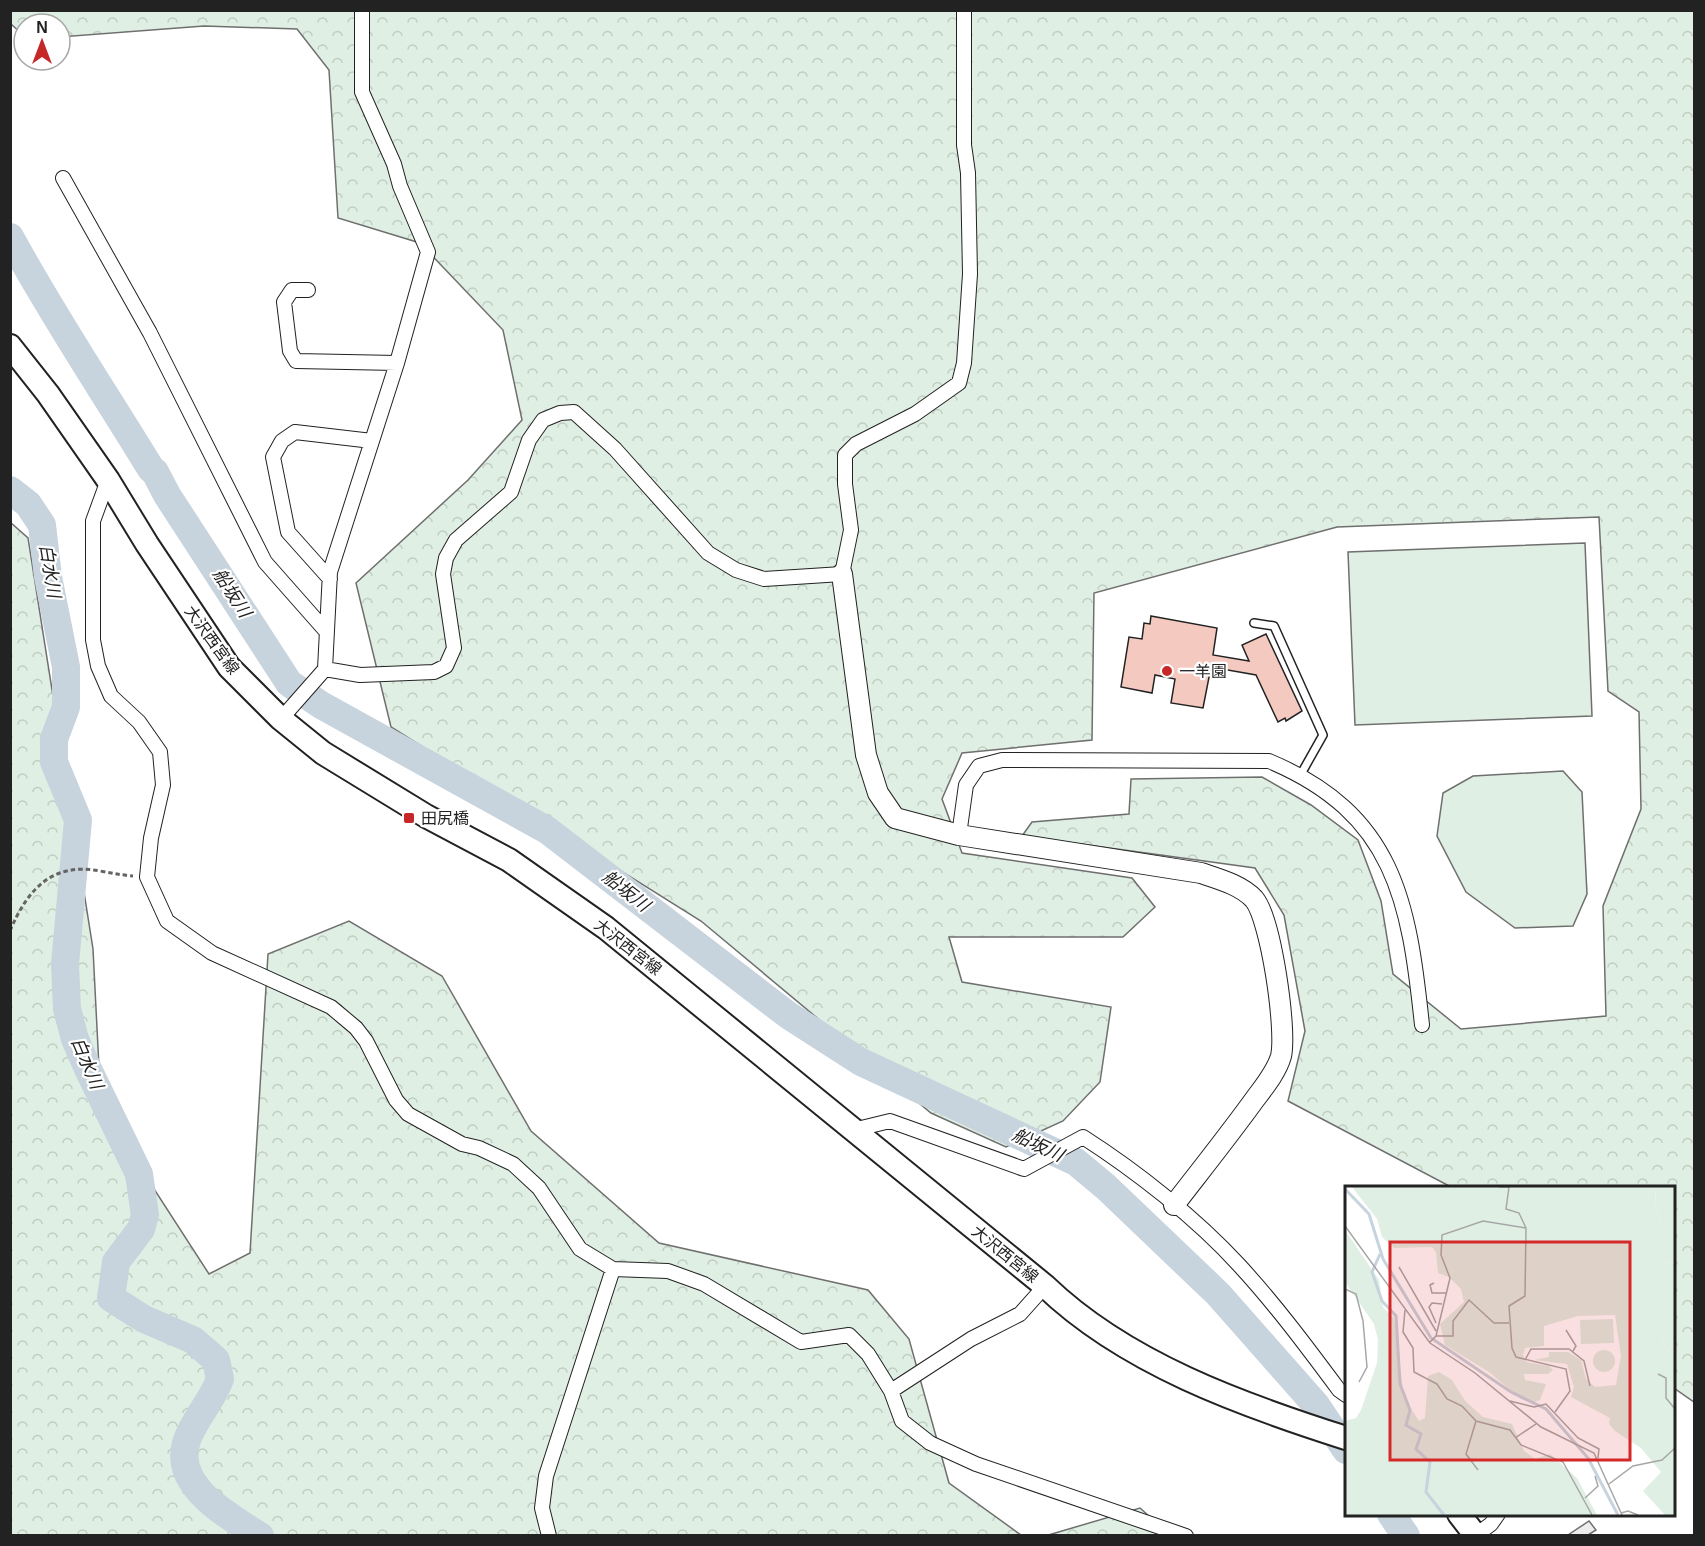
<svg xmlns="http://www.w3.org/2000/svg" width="1705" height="1546" font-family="Arial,'Noto Sans JP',sans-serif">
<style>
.green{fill:#e0efe3;stroke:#6f6f6f;stroke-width:1.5}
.forest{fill:url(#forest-crowns);stroke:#6f6f6f;stroke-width:1.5}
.parking{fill:#ededed;stroke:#6f6f6f;stroke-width:1.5}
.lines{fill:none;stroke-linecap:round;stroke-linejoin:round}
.river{stroke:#c7d3dd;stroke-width:28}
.building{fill:#f3c9c0;stroke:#222;stroke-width:1.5}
.lane-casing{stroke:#222;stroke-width:10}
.street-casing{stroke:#222;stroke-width:16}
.secondary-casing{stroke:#222;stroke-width:22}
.primary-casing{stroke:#222;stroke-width:26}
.path{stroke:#646464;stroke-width:3;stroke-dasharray:4.5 3;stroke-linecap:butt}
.lane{stroke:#fff;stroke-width:7}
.street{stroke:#fff;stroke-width:14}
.secondary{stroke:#fff;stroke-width:20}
.primary{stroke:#fff;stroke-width:22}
.poi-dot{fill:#c62828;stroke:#fff;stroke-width:2}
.labels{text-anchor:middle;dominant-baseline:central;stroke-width:4.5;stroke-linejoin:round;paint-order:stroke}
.street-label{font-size:16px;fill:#222;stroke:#fff}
.poi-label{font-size:16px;fill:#222;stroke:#fff;text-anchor:start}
.water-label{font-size:18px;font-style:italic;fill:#222;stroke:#fff}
.inset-river{fill:none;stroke:#c7d3dd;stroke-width:3}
.inset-road{fill:none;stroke:#a7a7a7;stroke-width:1.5}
.view{fill:#d62828;fill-opacity:0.15;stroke:#d62828;stroke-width:3}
.inset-edge{fill:none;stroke:#222;stroke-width:3}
</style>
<defs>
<pattern id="forest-crowns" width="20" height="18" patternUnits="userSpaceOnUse" patternTransform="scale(1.5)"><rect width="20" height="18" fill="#e0efe3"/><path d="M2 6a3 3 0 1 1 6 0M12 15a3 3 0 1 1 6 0" fill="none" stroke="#c0cdc2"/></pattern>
</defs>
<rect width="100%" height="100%" fill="#fff"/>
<path class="green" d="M1585,543L1592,716L1355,725L1348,552Z
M1563,771L1582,792L1587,894L1573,926L1515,928L1466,892L1437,836L1443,793L1473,776Z"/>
<path class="forest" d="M11,10L1694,11V1402L1674,1388V1188L1451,1187L1288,1101L1305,1031L1284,915L1255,868L1022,836L1032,822L1129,814L1131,779L1262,777L1311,805L1358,840L1381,901L1393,974L1461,1029L1606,1016L1603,906L1641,809L1639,712L1608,691L1599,517L1337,527L1094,593L1092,740L962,753L942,799L962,853L1132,878L1155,907L1123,937H949L962,982L1111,1007L1100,1082L1063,1121L1006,1147L931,1113L701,921L391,727L356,583L468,480L522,420L503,330L420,243L338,218L329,70L297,29L204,26L60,37V24H24V36L11,24Z
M10,522L28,538L93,949L101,1107L209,1274L250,1253L268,954L349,921L442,976L531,1131L659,1243L868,1290L909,1339L949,1483L1021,1535H11Z
M1140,1508L1170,1535L1045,1536Z"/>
<path class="parking" d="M1589,1521L1596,1530L1588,1535H1568Z"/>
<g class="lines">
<path class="river" d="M10,237C53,316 104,392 151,469L155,472L167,495L289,683L321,705L547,830L788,1015L861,1062L1076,1162L1106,1187L1218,1294L1316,1405L1346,1450
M10,490L28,504L42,525L48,577L66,667V707L54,739V762L78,820L65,964L67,1009L75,1039L88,1069L139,1174L145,1215L141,1229L116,1262L111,1298L144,1319L193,1340L216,1360L220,1379C212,1401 195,1418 187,1440C171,1486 229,1516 260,1536
M1391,1514L1406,1536"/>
</g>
<path class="building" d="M1151,616L1217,628L1213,655L1249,661L1242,645L1266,634L1302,711L1286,721L1285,718L1278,722L1256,675L1211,667L1203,708L1171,703L1175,679L1155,675L1152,693L1121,687L1129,637L1142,639L1144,623L1150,624Z"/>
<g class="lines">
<defs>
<path id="lane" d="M1254,623L1274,626L1323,735L1301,774"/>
<path id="street" d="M63,178L150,333L265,562L325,630
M308,290H292L284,302L290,351L296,361L397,363
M108,480L93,521V640L98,666L111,696L139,722L160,752L163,785L151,838L147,877L167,921L212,953L331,1007L356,1028L366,1041L396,1100L408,1114L462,1144L479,1148L513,1164L539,1188L580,1249L613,1269L668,1271L704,1284L801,1342L849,1335L868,1354L891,1391L902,1421L930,1443L976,1464L1186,1536
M330,579L288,532L273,457L282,441L295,432L372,441
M325,669L360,675L434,672L446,666L454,648L443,574L446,558L456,540L511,492L529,440L543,420L560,413L574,412L615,449L708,553L736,570L764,579L842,574L851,530L845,484V455L856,444L915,414L959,383L964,363L970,274L968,173L964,145V10
M281,719L325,669L330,572L397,363L428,252L400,186L394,164L362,92V10
M959,835L966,785L979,766L1002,760L1269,761C1395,814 1409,901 1422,1025
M853,1130L890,1121L1024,1169L1083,1137C1136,1171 1196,1218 1239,1265C1275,1304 1307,1347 1339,1390L1346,1395
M891,1391L971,1339L1020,1314L1045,1286
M1476,1535L1491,1524L1498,1514
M549,1536L542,1508L546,1476L613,1269"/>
<path id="secondary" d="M842,574L866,755L878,793L895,818L959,835L1201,873C1219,879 1241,885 1254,899C1271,919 1287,1030 1281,1056C1277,1071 1264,1087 1255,1099C1229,1135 1201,1170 1174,1205"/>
<path id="primary" d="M10,346L48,394L108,480L147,544L229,667L281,719L323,753L426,816L509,860L606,928L1045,1286C1125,1363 1242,1405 1346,1438
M1459,1514L1476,1536"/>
</defs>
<use href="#lane" class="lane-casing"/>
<use href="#street" class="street-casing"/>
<use href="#secondary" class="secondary-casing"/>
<use href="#primary" class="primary-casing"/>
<path class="path" d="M10,931C28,888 53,862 100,871C112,873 121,875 133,876"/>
<use href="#lane" class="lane"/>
<use href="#street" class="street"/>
<use href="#secondary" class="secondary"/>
<use href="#primary" class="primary"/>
</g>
<g class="poi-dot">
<circle cx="1167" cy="671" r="6"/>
<rect x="403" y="812" width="12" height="12" rx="3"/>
</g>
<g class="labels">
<g class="street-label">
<text transform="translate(212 640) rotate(54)">大沢西宮線</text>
<text transform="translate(628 947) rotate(38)">大沢西宮線</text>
<text transform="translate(1005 1254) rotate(39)">大沢西宮線</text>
</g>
<g class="poi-label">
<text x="1179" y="671">一羊園</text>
<text x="421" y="818">田尻橋</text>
</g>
<g class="water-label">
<text transform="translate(50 571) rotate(81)">白水川</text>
<text transform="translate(232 593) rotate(57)">船坂川</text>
<text transform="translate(626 891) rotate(38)">船坂川</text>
<text transform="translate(87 1063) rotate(67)">白水川</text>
<text transform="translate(1038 1145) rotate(25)">船坂川</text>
</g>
</g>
<g transform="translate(1345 1186)">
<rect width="330" height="330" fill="#fff"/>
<path d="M311,1H330V54L322,52L310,22ZM330,76V172L317,158L326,134L314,83L321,77ZM268,133L269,157L236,158L235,134ZM248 175a11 11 0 1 1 22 0a11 11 0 1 1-22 0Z" fill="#e0efe3"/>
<path d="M7,1H311L310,22L322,51L330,54V76L321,77L314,84L325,106L326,135L317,158L330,172V329H320L298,305L316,286L296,262L270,245L264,238L265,232L226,211L229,201L222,178L189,174L204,171V166H223L236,174L241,193L250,201L271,199L276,170L270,129L233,130L199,140V160L180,162L178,169L181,176L204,180L208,184L203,188H179L180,194L201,198L195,214L187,217L176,213L144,186L100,159L95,138L119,116L116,103L104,91L93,87L91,66L87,61L49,62L37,51L32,33ZM0,44L34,94L38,121L49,132L59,212L74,235L80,232L83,190L94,186L107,194L120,215L138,231L167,238L179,265L190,273L205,268L232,292L252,329H0V235L11,232L16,224L32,177L33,154L29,138L0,96Z" fill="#e0efe3"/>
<path class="inset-river" d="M0,3L24,28L38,73L86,152L166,206L201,223L243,272L273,329M35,68L27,86L37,115L51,130L55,198L65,224L61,239L76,248L71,263L85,276L81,306L99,329"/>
<path class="inset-road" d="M154,1H164L161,23L174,27L181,42L180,110L164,120L167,162L171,171L221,183L225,205L210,226M0,40L85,157L130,187L196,241L249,267L277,329M54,81L91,145M89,97L85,99L87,107H101M0,103L11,108L18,135L22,181L14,196M60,124L58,146L68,162L69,186L92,198L102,213L117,220L131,235L165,244L176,259L218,276L247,329M91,137L84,121L87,117L97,118M221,144L231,160L228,165M91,150H108V135L124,114L149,137H164M85,156L91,150L105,92L96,69L97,49L138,35L181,42M180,174L186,163H224L239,175L245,200M313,188L321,192V212L330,223M165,215L189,221L201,218L233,252L254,263L253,272M131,235L121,268L133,284M170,252L191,238M264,298L288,280L317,274L330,262M240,312L253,300L250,290M276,327L283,325L293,329"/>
<path class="view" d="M45,56H285V274H45Z"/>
<rect width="330" height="330" class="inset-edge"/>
</g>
<rect width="1705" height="1546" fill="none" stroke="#222222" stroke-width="24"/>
<g transform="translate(42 42)"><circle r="28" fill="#ffffff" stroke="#a7a7a7" stroke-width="1.5"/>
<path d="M0-4.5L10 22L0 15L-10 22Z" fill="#c62828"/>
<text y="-9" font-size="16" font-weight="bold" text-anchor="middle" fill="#222222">N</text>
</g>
</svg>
